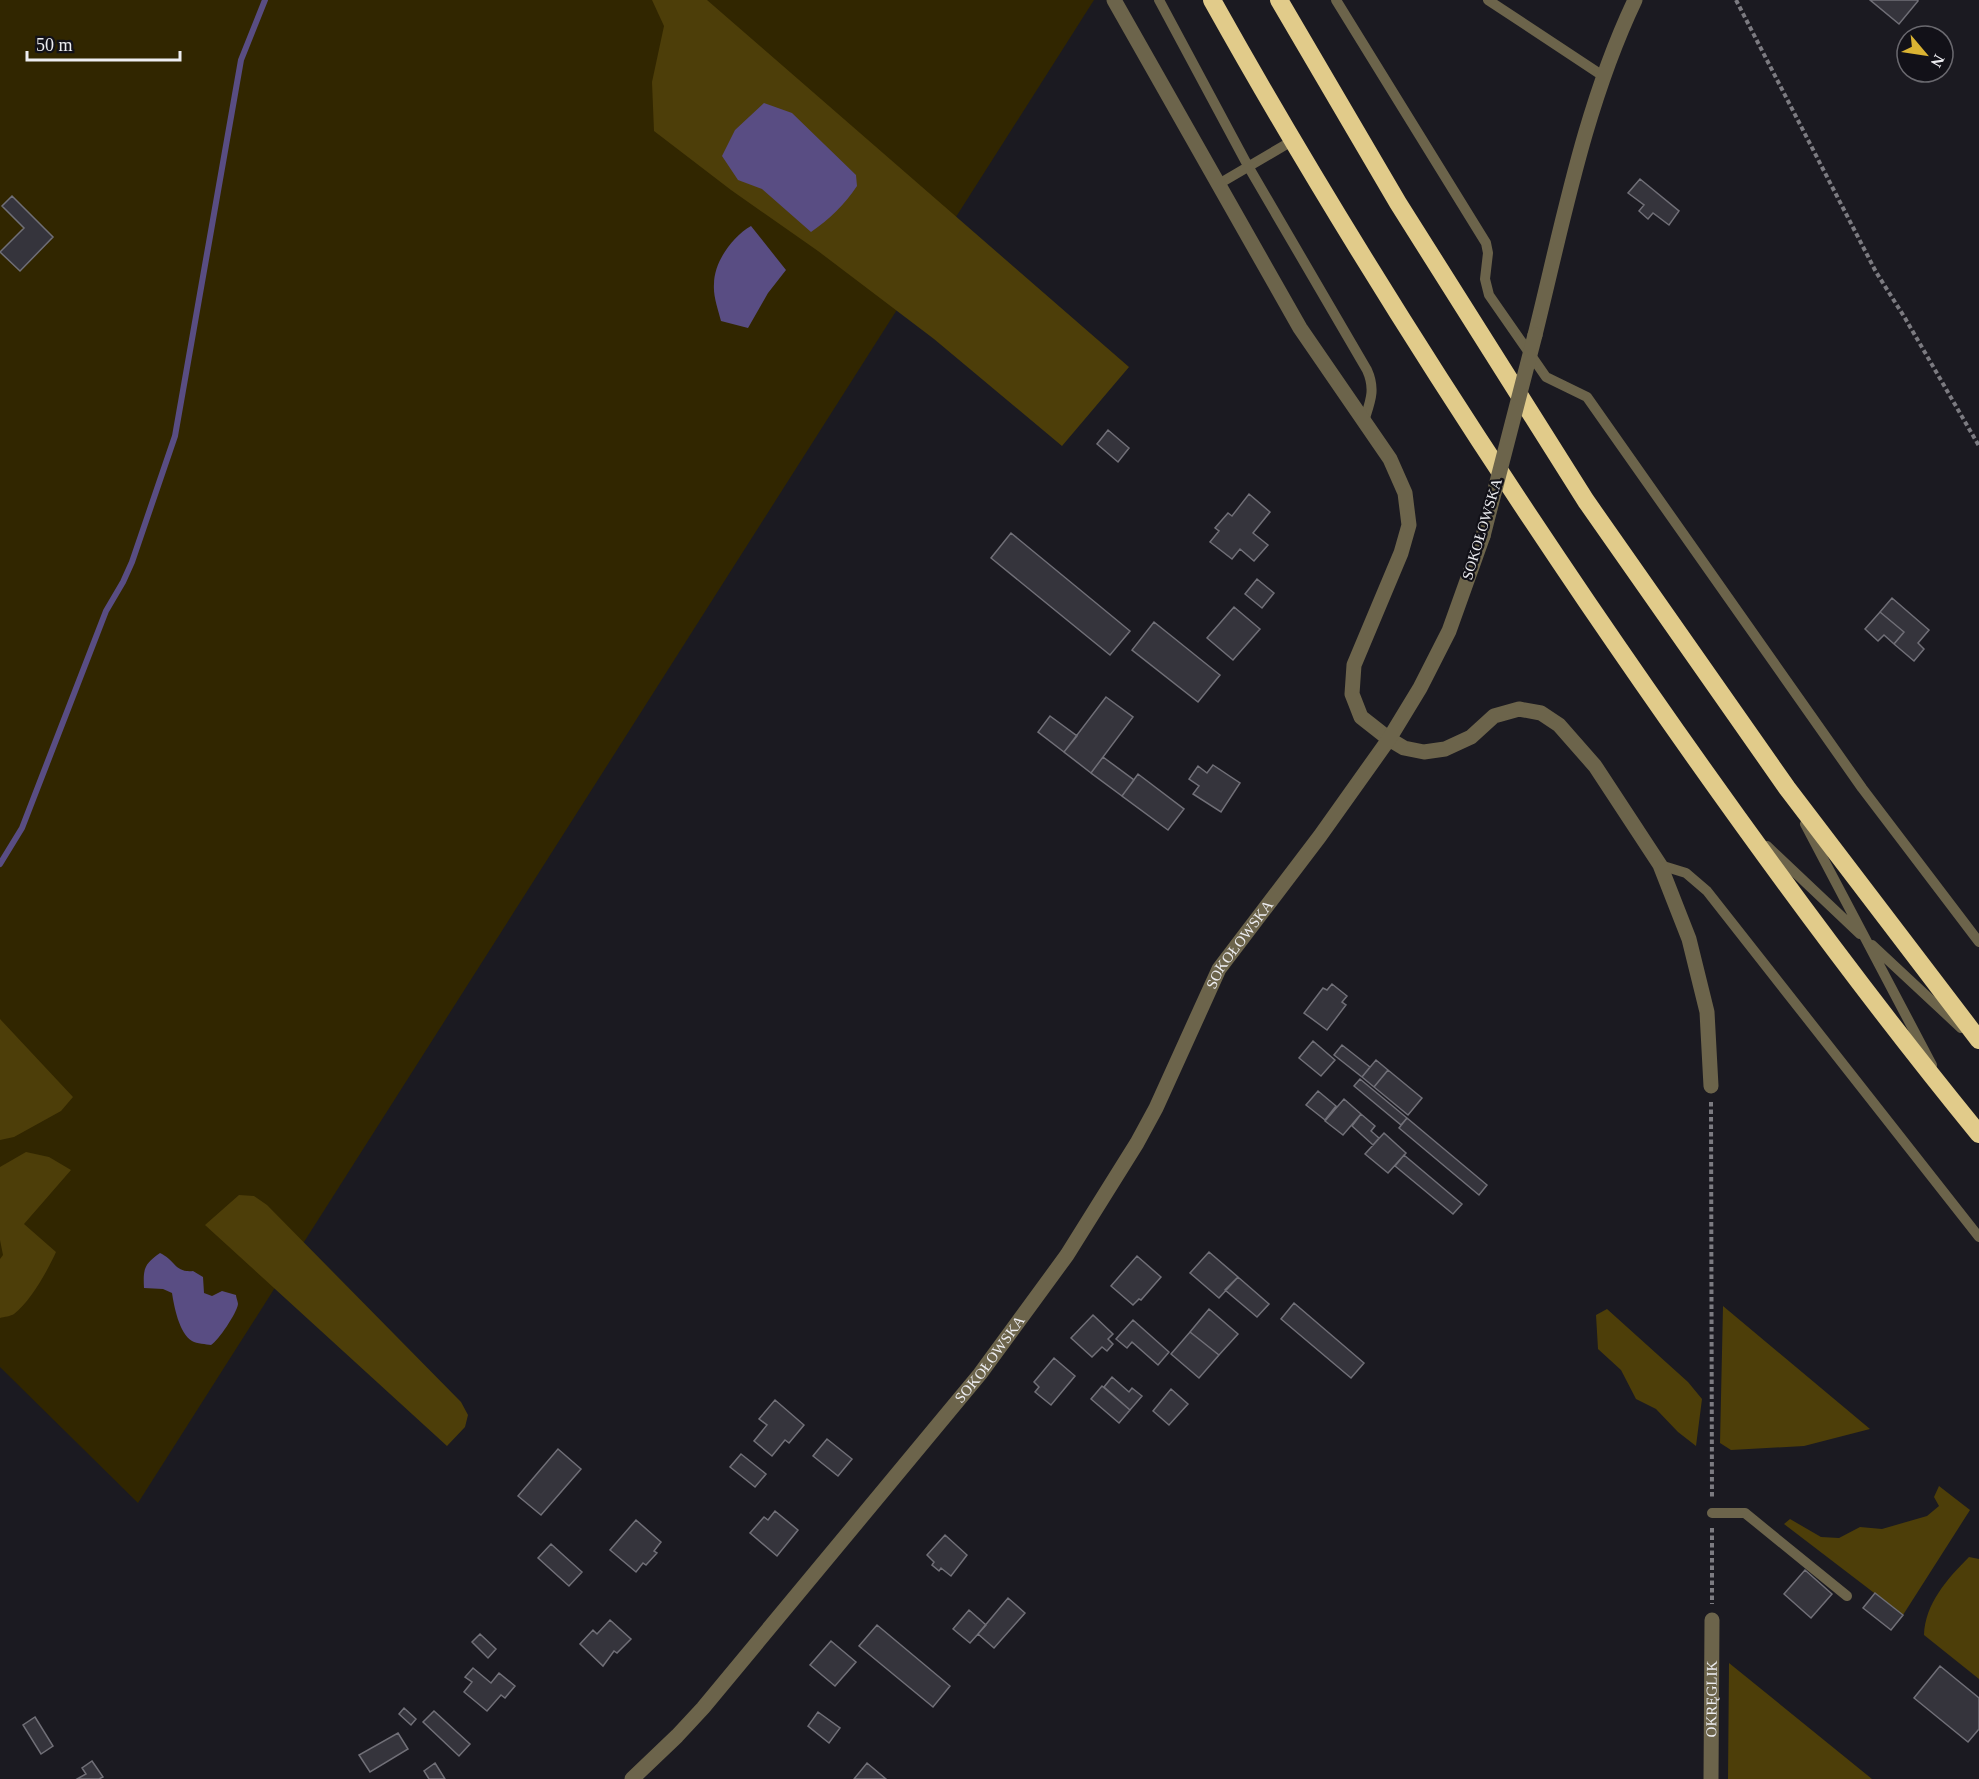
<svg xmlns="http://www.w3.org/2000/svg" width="1979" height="1779" font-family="Georgia,serif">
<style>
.green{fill:#312600}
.forest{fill:#4d3e09}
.water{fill:#594d83}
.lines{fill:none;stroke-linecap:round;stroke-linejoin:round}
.stream{stroke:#594d83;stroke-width:6}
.building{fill:#35343c;stroke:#706f77;stroke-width:1.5}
.path{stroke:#7c7b81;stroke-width:4;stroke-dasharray:4.5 3;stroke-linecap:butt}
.service{stroke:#6c644b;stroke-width:10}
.minor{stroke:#6c644b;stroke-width:15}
.motorway{stroke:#e1cb8a;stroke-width:18}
.minor-bridge{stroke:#6c644b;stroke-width:15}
.labels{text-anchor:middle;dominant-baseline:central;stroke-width:4.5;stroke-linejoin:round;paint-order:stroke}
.street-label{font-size:15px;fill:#ededf1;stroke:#121118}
</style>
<rect width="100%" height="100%" fill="#1b1a21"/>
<path class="green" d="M0,0H1094L138,1503L0,1367Z"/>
<path class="forest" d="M652,0H707L1129,367L1062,446L934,339L818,251L731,190L654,131L652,82L664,26Z
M0,1019L73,1097L61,1111L14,1137L0,1140Z
M26,1152L49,1157L71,1170L24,1224L56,1252C48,1270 30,1302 14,1314C11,1316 4,1317 0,1318V1259L3,1255L0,1240V1167Z
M239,1195L254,1196L267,1205L461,1402L468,1415L465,1427L447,1446L205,1225Z
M1723,1306L1870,1429L1804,1446L1731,1450L1720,1443Z
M1607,1309L1688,1382L1702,1399L1696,1446L1678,1432L1656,1409L1636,1399L1621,1370L1598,1349L1596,1315Z
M1939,1486L1970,1510L1903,1615L1784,1524L1790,1519L1821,1537L1839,1538L1860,1527L1882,1529L1927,1516L1939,1506L1934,1497Z
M1969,1557L1979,1559V1679L1924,1635C1925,1604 1947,1579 1969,1557Z
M1729,1663L1872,1779H1728Z"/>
<path class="water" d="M764,103L792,113L856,175L857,186C844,205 830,219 811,232L762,189L738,180L722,156L735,130Z
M751,226L786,270L768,293L748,328L721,321C718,309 713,296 714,284C714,262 732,237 751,226Z
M160,1253C175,1260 175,1273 193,1271L203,1277L204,1293L212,1296L222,1291L236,1295C236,1297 238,1302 238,1304C237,1313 218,1341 211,1345C206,1344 197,1344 192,1341C179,1333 174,1306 172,1293L163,1289L144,1288C143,1269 144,1264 160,1253Z"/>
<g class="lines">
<path class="stream" d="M0,864L22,828L106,611L123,582L132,562L175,436L241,60L265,0"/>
</g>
<path class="building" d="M1870,0H1918V1L1899,24Z
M1640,179L1679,211L1669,225L1653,213L1648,219L1639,211L1644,205L1628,193Z
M12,196L53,237L20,271L0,252L24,228L2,206Z
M1108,430L1129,448L1118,462L1097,444Z
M1249,494L1270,512L1253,533L1268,545L1254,561L1240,549L1232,559L1210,542L1219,531L1215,528L1228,513L1232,516Z
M1011,533L1130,631L1110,655L991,558Z
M1257,579L1274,593L1262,608L1245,594Z
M1892,598L1929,630L1918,643L1924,649L1914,661L1894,644L1904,632L1880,612Z
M1234,607L1260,629L1233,660L1207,638Z
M1880,612L1904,632L1894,644L1884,635L1878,641L1865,629Z
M1154,622L1220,675L1198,702L1132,650Z
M1106,697L1133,717L1091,773L1064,752Z
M1050,716L1077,736L1064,752L1038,732Z
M1103,757L1134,780L1122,796L1091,773Z
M1213,765L1240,783L1221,812L1193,794L1199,786L1189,779L1198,766L1207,773Z
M1138,774L1184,809L1168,830L1122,796Z
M1332,984L1347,996L1342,1002L1346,1005L1327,1030L1304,1013L1323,988L1327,990Z
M1313,1041L1335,1060L1321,1076L1299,1058Z
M1342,1045L1370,1067L1362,1077L1334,1055Z
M1376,1060L1388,1070L1374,1087L1362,1077Z
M1388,1070L1422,1098L1408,1115L1374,1087Z
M1360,1079L1407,1118L1401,1125L1354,1086Z
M1318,1091L1336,1106L1325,1120L1306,1105Z
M1344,1099L1361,1114L1343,1135L1325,1121Z
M1361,1114L1375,1126L1371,1131L1379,1138L1373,1145L1352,1126Z
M1407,1118L1487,1185L1479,1195L1399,1128Z
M1384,1133L1406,1153L1388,1173L1365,1154Z
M1404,1155L1462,1204L1453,1214L1395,1166Z
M1209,1252L1238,1277L1219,1298L1190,1273Z
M1137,1256L1161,1277L1141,1300L1139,1299L1133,1305L1111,1286Z
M1238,1277L1269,1304L1257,1317L1225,1290Z
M1294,1303L1364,1363L1351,1378L1281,1319Z
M1209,1309L1238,1334L1219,1355L1190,1332Z
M1093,1315L1113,1334L1108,1339L1113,1344L1107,1351L1102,1347L1092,1357L1071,1338Z
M1133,1320L1169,1352L1158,1365L1132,1342L1127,1348L1116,1339Z
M1190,1332L1219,1355L1199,1378L1171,1354Z
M1054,1358L1075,1376L1051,1405L1035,1392L1039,1387L1034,1382Z
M1112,1377L1129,1392L1132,1388L1142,1396L1130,1410L1104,1387Z
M1102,1386L1130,1410L1119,1423L1091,1399Z
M1171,1389L1188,1404L1169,1425L1153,1411Z
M775,1400L804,1425L789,1443L785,1440L772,1456L754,1441L767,1425L759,1419Z
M827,1439L852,1459L838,1476L813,1456Z
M558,1449L581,1469L541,1515L518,1496Z
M741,1454L766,1474L755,1487L730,1467Z
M775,1511L798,1530L777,1556L750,1533L764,1517L768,1520Z
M636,1520L661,1542L654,1551L657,1553L646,1565L643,1563L636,1572L610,1550Z
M945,1535L967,1555L951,1576L941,1568L939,1571L932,1565L934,1562L927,1555Z
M551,1544L582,1572L569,1586L538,1558Z
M1805,1570L1832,1594L1811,1618L1784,1594Z
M1875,1593L1903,1615L1891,1630L1863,1608Z
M1008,1598L1025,1613L994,1648L978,1634Z
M969,1610L986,1625L970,1643L953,1629Z
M610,1620L631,1639L617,1653L614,1651L603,1666L580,1644L593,1630L597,1634Z
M877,1625L950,1686L933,1707L859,1646Z
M480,1634L496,1649L488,1658L472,1642Z
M831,1641L856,1662L835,1686L810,1665Z
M1940,1666L1979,1698V1729L1968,1742L1914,1698Z
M473,1668L491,1683L499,1673L515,1686L505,1698L501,1695L487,1711L464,1692L472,1682L465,1677Z
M404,1708L416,1719L411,1725L399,1714Z
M434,1711L470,1744L459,1756L423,1722Z
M818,1712L840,1728L829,1743L808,1726Z
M35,1717L53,1746L41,1754L23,1725Z
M398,1733L408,1749L370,1772L359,1755Z
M92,1761L103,1777L99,1779H77L86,1774L82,1768Z
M435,1763L445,1779H429L424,1771Z
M867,1763L886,1779H854Z"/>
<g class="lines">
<path class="path" d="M1736,0L1876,272L1905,318L1979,446
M1711,1102L1712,1499
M1712,1528V1604"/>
<path class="service" d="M1159,0L1248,166L1367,370C1376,390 1370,402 1364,421
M1336,0L1486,243L1488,253L1485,279L1489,295L1546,377L1587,397L1862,788L1979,942
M1488,0L1603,76
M1217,185L1292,141
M1805,824L1932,1065
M1767,846L1860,934
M1660,865L1686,873L1707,891L1979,1237
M1872,945L1961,1028
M1712,1513H1745L1847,1596"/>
<g class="minor">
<path d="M1114,0L1300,328L1390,459L1405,493L1409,525L1401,553L1354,665L1352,694L1361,717L1389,739L1404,748L1424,752L1445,749L1471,737L1494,716L1519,709L1541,713L1559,725L1595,766L1660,865L1689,939L1707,1012L1711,1086"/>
<path d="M1535,335C1563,222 1585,105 1635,0"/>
<path id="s1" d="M632,1779L677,1736L703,1708L980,1374L1067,1255L1137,1143L1156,1108L1219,969L1320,836L1389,739L1420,688L1449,631L1483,536"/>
<path id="s2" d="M1711,1779L1712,1620"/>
</g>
<path class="motorway" d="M1212,0C1327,206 1454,406 1587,602C1711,784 1840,964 1979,1134
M1279,0L1398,203L1586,501L1787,788L1979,1040"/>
<path class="minor-bridge" d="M1483,536L1535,335"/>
</g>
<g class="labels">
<g class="street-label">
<text transform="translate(1482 529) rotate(-73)">SOKOŁOWSKA</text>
<text stroke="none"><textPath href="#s1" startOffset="1038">SOKOŁOWSKA</textPath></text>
<text stroke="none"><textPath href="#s1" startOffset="552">SOKOŁOWSKA</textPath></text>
<text stroke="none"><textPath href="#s2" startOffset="80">OKRĘGLIK</textPath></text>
</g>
</g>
<g transform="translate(1925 54) rotate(119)"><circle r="28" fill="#121118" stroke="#6a696f" stroke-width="1.5"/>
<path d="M0-4.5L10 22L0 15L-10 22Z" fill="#dab333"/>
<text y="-9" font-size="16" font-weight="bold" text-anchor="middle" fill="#ededf1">N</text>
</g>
<path d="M27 51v9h153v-9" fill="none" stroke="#ededf1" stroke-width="3"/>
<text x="36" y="51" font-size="18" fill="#ededf1" stroke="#121118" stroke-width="4.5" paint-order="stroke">50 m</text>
</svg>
